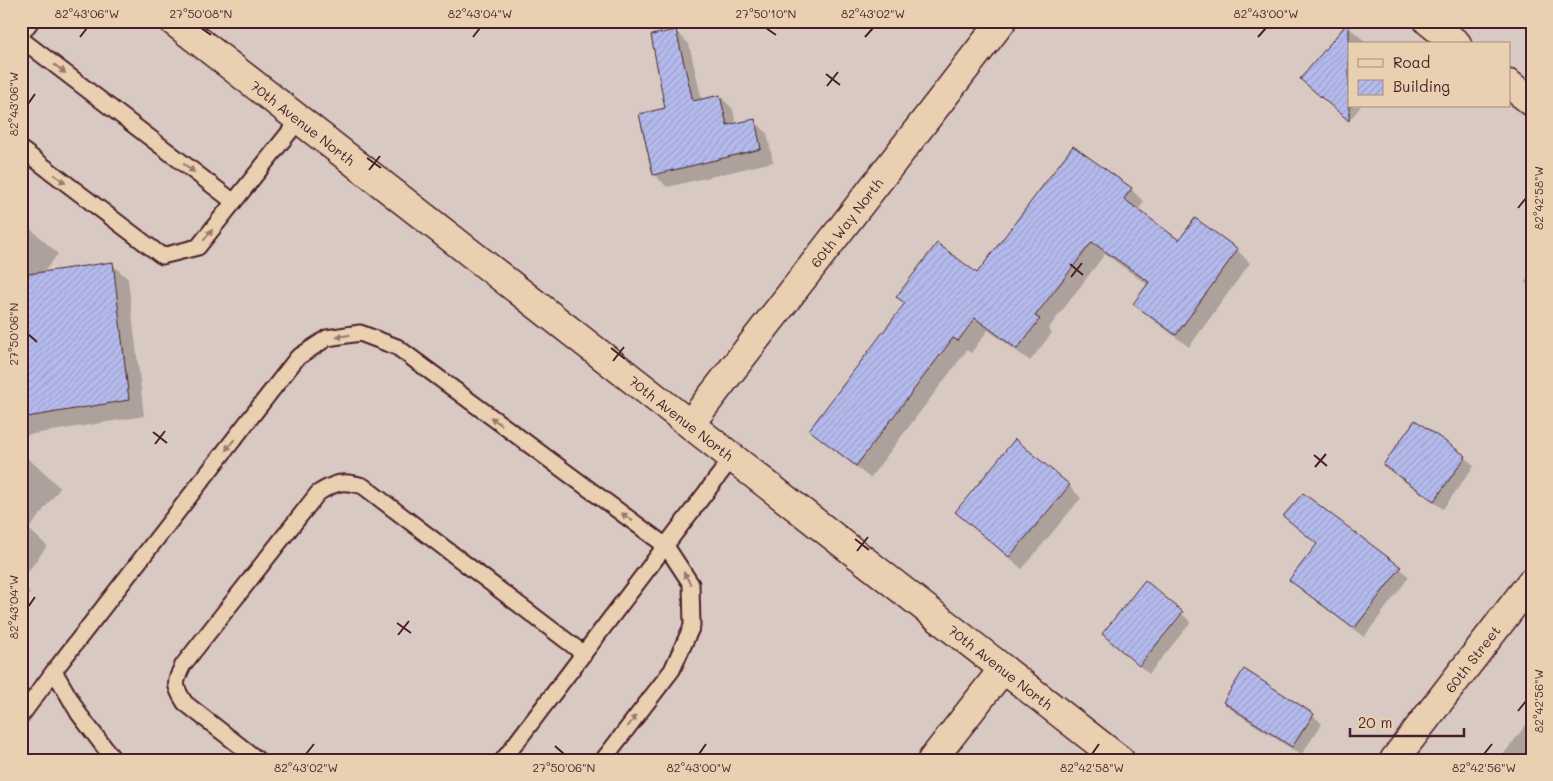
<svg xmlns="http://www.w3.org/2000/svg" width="1553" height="781" font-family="Mali,sans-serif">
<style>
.shadow{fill:#0003}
.building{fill:url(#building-hatch);stroke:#4a1f2b}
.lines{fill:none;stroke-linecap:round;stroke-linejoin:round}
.lane-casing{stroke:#4a1f2b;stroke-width:19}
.street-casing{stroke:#4a1f2b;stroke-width:31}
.secondary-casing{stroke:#4a1f2b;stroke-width:31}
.lane{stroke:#e8d0b0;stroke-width:15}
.street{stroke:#e8d0b0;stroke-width:28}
.secondary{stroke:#e8d0b0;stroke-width:28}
.oneway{fill:#99786e}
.ticks{fill:none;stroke:#4a1f2b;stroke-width:2}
.labels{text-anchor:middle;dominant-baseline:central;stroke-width:4;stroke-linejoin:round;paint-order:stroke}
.street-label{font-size:14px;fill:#4a1f2b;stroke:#e8d0b0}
.neatline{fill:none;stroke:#4a1f2b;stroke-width:2}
.ticks-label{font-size:12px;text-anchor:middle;fill:#4a1f2b}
</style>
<defs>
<pattern id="building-hatch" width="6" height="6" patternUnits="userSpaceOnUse" patternTransform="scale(1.25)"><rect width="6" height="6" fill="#b4bbec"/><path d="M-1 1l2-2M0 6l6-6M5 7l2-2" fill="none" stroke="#9ca0cb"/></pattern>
</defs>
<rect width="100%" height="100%" fill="#d8cac2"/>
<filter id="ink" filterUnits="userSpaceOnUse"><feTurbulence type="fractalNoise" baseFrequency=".02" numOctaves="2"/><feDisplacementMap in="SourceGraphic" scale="10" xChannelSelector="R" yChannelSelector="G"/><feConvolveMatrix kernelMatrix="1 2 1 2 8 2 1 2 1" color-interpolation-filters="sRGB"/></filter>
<g filter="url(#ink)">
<path class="shadow" d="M280,21H293L288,27Z
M1347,26L1368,44H1349V106H1361L1349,121L1302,79Z
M676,31L689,44L702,100L720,96L733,109L736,125L754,120L767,133L773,162L667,187L654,174L667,109Z
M1073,147L1131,189L1144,202L1138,210L1179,241L1195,220L1237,250L1250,263L1189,347L1148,316L1135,304L1148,285L1105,254L1048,329L1052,333L1030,361L988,330L971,353L967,350L870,478L824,442L811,429L906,305L898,297L977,274Z
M21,220L58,254L43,273L112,264L128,279L144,416L21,436Z
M1532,273V288L1525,282Z
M1415,422L1465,457L1474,466L1443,509L1394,474L1385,465Z
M21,453L44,472L60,488L29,529L47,546L21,581Z
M1069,486L1081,498L1022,569L957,512Z
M1303,495L1400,568L1409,577L1364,637L1300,589L1291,580L1318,545L1284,516Z
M1145,582L1191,622L1149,674L1112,643Z
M21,584L30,593L21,605Z
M1224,702L1313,715L1322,724L1301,755L1233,711Z
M1526,725L1532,730V760H1499Z"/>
<path class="building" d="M1349,21V121L1300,79Z
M676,30L693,101L720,95L727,125L755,119L761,149L653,175L639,114L665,108L651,35Z
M1073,146L1132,188L1124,199L1179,240L1195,218L1238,249L1176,335L1133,304L1149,282L1092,242L1035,316L1040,319L1017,349L975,318L958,341L953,338L856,466L809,430L905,303L896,297L937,243L977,273Z
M113,262L129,400L21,418V275Z
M1415,420L1466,456L1434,501L1383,465Z
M1015,439L1070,485L1009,557L955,512Z
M1303,493L1401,567L1354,629L1289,580L1317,544L1283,516Z
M1145,580L1183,612L1139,666L1102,634Z
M1244,669L1314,714L1292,747L1223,702Z"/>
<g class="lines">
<defs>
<path id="lane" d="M21,35L31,21
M21,39L234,202
M21,149L162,256L198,247L299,120
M21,716L54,671
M114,760L79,714L54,671L297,358L327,338L360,333L397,347L666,546L691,584L692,626L672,670L603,760
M258,760L185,703C174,686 174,683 183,665L318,493C336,482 343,480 363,486L584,654
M503,760L732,458"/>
<g id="street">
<path d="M1428,21L1457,44"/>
<path d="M1509,84L1532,102"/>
<path id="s1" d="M690,424L1002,21"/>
<path d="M932,760L1003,669"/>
<path id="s2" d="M1394,760L1532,581"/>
</g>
<g id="secondary">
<path id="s3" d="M173,21L1120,760"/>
</g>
</defs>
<use href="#lane" class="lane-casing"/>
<use href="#street" class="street-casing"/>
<use href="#secondary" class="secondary-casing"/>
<use href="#lane" class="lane"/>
<use href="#street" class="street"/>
<use href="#secondary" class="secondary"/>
</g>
<defs><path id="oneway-solid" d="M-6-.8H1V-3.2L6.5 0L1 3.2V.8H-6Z" transform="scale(1.25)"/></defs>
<g class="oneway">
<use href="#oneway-solid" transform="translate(60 69) rotate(38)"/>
<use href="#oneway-solid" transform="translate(189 168) rotate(38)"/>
<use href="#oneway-solid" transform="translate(60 179) rotate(37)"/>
<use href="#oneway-solid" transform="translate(208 235) rotate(-51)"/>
<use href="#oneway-solid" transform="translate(343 336) rotate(170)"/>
<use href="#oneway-solid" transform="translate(496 421) rotate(-144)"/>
<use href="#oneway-solid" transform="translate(230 445) rotate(128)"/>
<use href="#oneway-solid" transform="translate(627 517) rotate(-144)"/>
<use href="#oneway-solid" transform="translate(687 578) rotate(-121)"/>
<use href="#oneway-solid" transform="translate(632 721) rotate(-52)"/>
</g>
</g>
<path class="ticks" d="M201,28L211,35M766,28L776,35M80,37L87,28M473,37L480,28M865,37L873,28M1258,37L1266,28M826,74L840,85M827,86L838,72M28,104L35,94M367,158L381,168M369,170L380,156M1518,208L1526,198M1070,264L1083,275M1071,277L1082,263M28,334L37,342M611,348L625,359M613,361L624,347M153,432L167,443M155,444L165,431M1314,455L1327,466M1315,467L1326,454M855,539L869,550M857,551L868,537M28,607L35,597M397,623L411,633M398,635L409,621M1518,711L1526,701M555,746L564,754M306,754L314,744M699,754L706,744M1092,754L1099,744M1484,754L1492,744"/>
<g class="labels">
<g class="street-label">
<text stroke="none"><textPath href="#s3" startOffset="165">70th Avenue North</textPath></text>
<text stroke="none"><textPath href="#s1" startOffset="255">60th Way North</textPath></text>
<text stroke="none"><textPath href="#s3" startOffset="645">70th Avenue North</textPath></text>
<text stroke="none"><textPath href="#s2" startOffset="128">60th Street</textPath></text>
<text stroke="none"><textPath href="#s3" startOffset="1050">70th Avenue North</textPath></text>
</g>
</g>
<rect width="1553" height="781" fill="none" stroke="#e8d0b0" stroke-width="55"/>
<rect x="1348" y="42" width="162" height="65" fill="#e8d0b0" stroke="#a9897b"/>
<rect x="1358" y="59" width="25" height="8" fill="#e8d0b0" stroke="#a9897b"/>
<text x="1393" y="68" font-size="15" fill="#4a1f2b">Road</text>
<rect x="1358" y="80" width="25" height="15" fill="url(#building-hatch)" stroke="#a9897b"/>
<text x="1393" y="92" font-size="15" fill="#4a1f2b">Building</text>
<path d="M1350 728v8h114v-8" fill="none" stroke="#4a1f2b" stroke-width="2.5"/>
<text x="1358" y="728" font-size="15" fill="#4a1f2b" stroke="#e8d0b0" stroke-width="4" paint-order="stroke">20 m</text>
<rect x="28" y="28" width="1498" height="726" class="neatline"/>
<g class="ticks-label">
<text x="87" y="18">82°43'06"W</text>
<text x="201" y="18">27°50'08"N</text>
<text x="480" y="18">82°43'04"W</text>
<text x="766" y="18">27°50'10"N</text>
<text x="873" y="18">82°43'02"W</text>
<text x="1266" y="18">82°43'00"W</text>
<text transform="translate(14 104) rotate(-90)" y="4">82°43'06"W</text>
<text transform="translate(1539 198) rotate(-90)" y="4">82°42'58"W</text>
<text transform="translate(14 334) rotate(-90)" y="4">27°50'06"N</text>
<text transform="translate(14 607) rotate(-90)" y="4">82°43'04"W</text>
<text transform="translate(1539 701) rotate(-90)" y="4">82°42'56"W</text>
<text x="306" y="772">82°43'02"W</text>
<text x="564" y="772">27°50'06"N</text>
<text x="699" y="772">82°43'00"W</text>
<text x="1092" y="772">82°42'58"W</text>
<text x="1484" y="772">82°42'56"W</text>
</g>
</svg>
